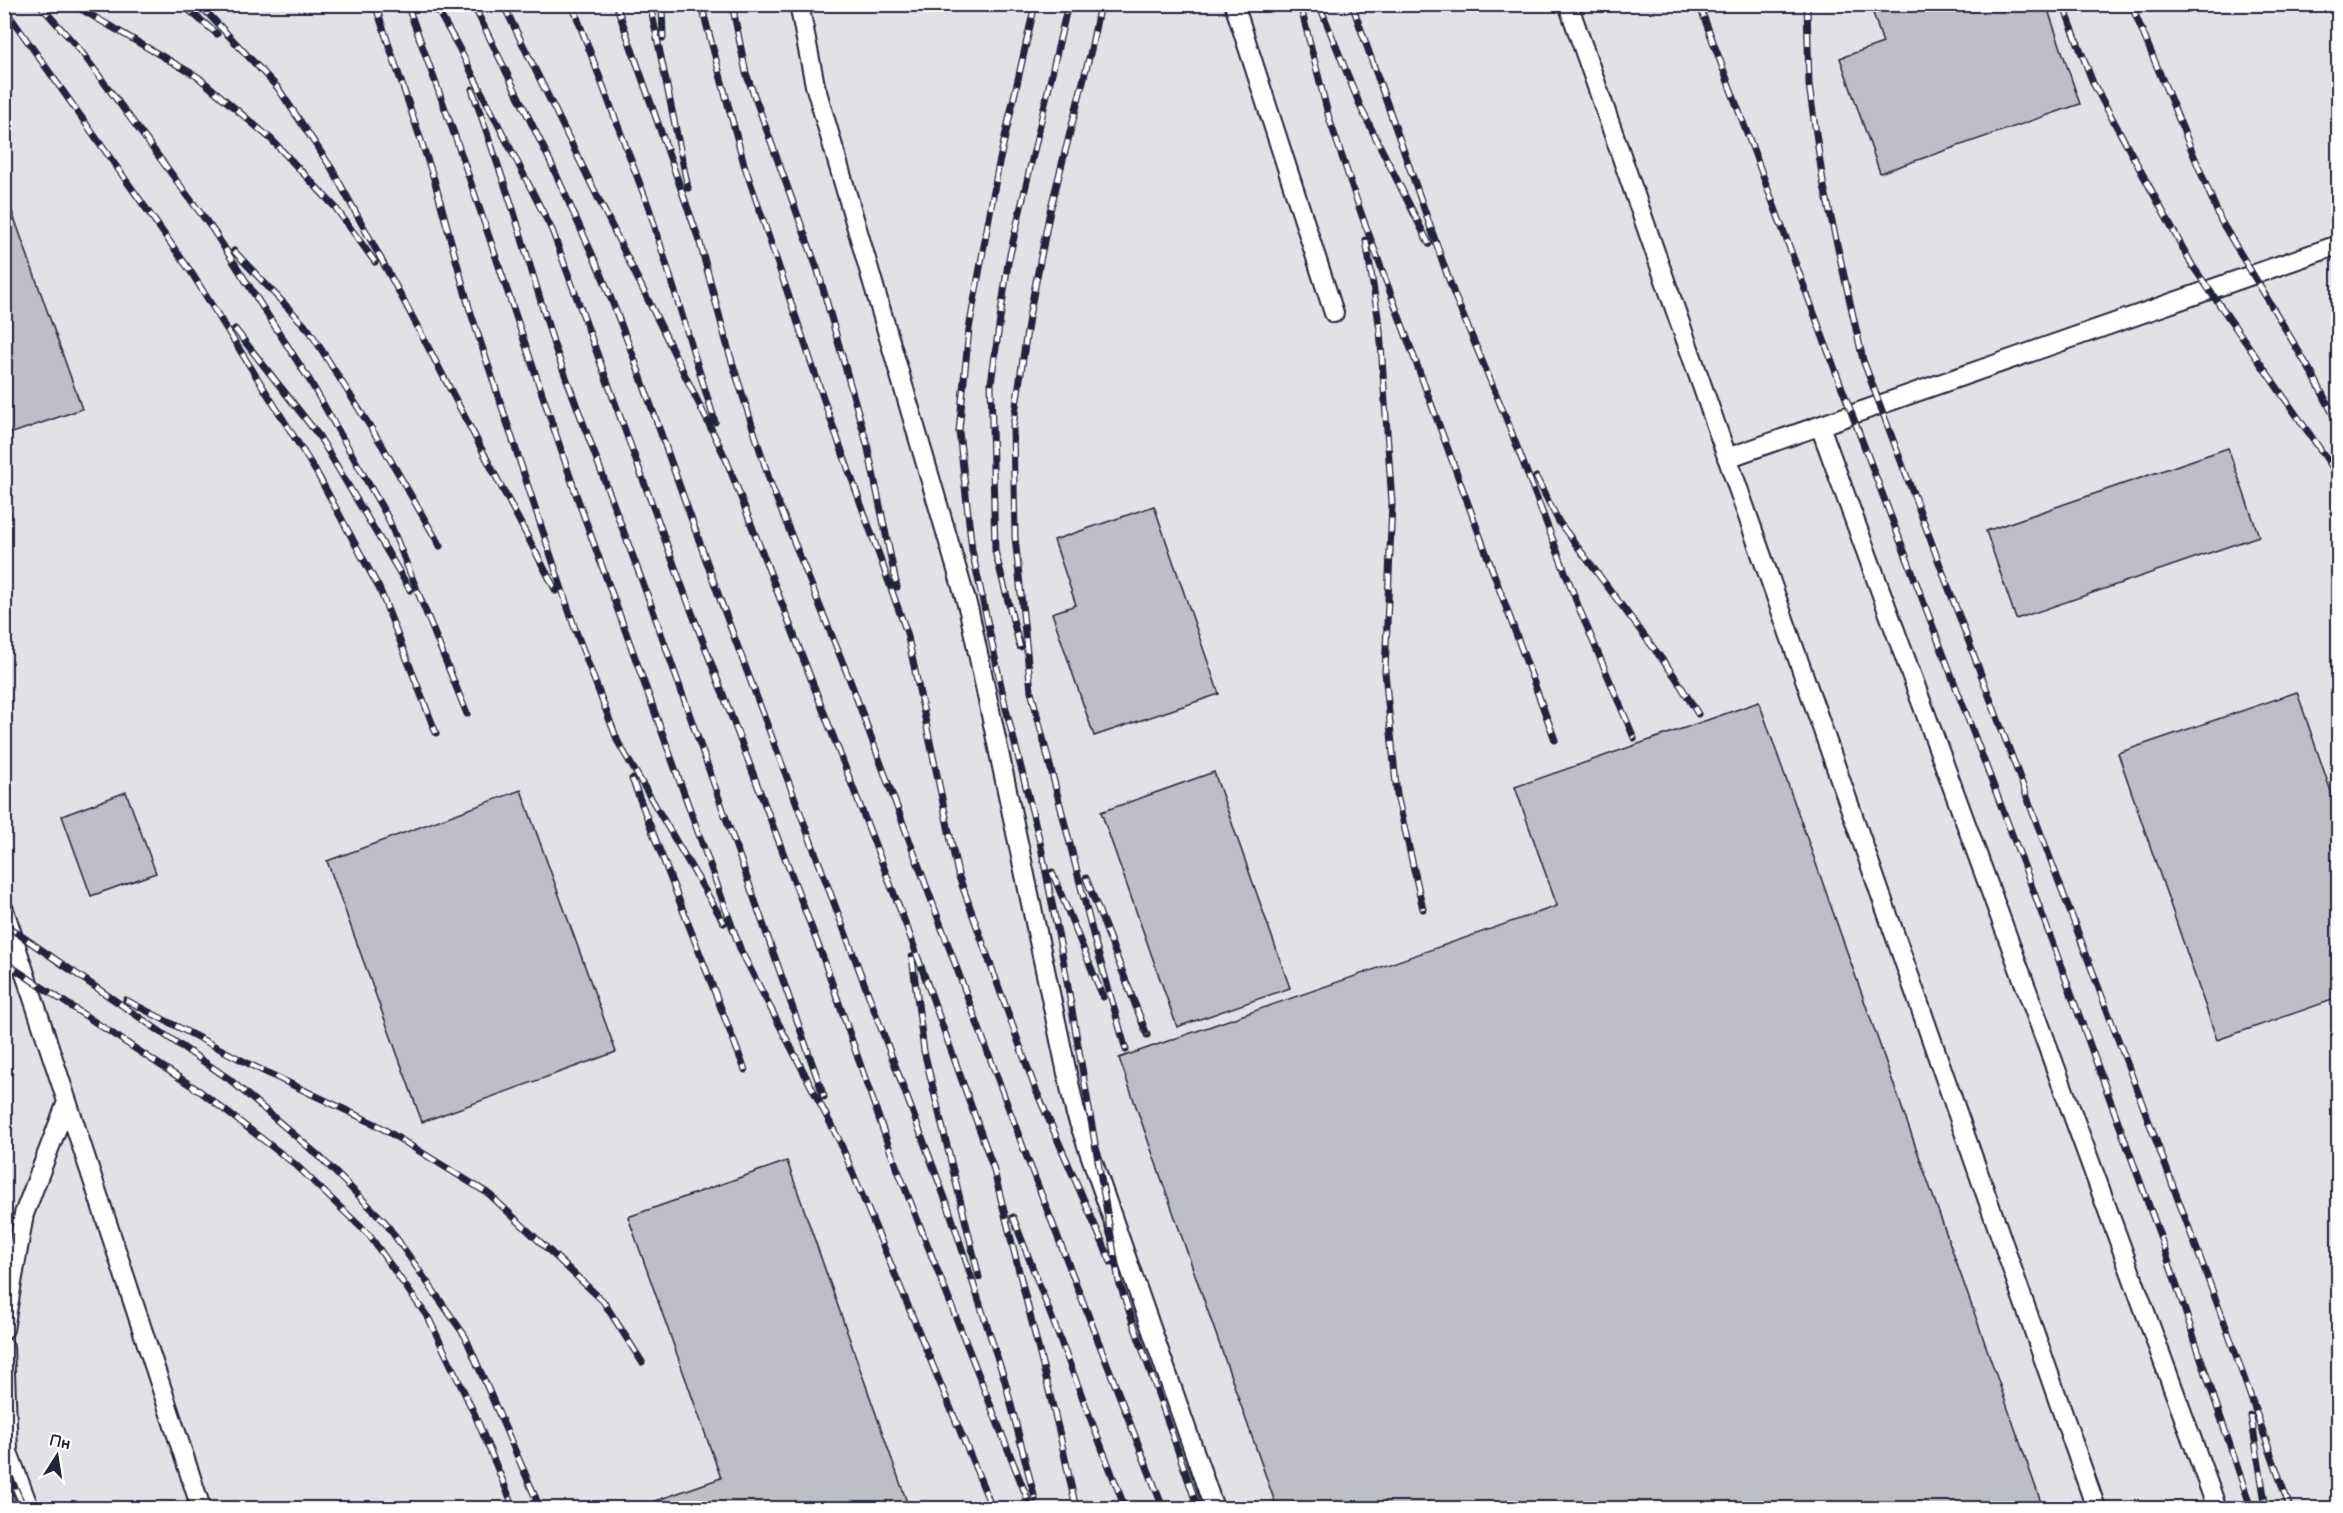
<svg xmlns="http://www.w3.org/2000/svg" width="2343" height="1513" font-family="'Balsamiq Sans',sans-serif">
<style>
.built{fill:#e2e2e6}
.building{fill:#bebec6;stroke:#22223b;stroke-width:1.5}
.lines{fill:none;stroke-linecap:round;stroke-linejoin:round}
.lane-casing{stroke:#22223b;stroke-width:22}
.lane{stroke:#fff;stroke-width:18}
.rail-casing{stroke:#22223b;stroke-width:7}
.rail{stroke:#fff;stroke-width:4.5;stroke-dasharray:14;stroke-linecap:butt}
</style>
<rect width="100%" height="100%" fill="#f2f2f3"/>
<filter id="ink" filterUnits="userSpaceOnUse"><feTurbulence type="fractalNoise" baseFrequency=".0167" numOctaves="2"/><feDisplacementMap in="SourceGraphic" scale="12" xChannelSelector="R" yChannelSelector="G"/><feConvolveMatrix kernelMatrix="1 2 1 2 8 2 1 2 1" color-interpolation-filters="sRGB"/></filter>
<g filter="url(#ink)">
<path class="built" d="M5,5H2338V1508H5Z"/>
<path class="building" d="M1870,4H2046L2080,104L1880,173L1840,58L1883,43Z
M4,189L82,409L4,436Z
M2228,448L2259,536L2016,619L1986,531Z
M1154,506L1219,694L1094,736L1052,613L1076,605L1054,540Z
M2297,692L2338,812V998L2217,1040L2118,753Z
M1759,702L2043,1508H1277L1119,1058L1557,906L1515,787Z
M1214,772L1290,988L1177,1027L1101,812Z
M521,790L616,1052L422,1122L327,861Z
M126,792L156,873L91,896L62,816Z
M787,1161L909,1508H635L721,1478L628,1217Z"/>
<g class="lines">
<defs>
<path id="lane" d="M799,4L815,85L969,611L1075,1111L1214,1508
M1234,4L1334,313
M1568,4L2096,1508
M1820,426L2217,1508
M1727,458L2338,245
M4,910L201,1508
M4,1329L24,1214L67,1102
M4,1347L8,1452L29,1508"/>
</defs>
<use href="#lane" class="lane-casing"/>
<use href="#lane" class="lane"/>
<defs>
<path id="rail" d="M39,4L80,50L213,230L310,381L388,518L467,714
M72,4L198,77L271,139L335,207L375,262
M182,4L217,34
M199,4L278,88L332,169L405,303L556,591
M375,4L434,179L469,307L575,629L618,742L724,923
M407,4L456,139L577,497L741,951L840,1142L992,1508
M434,4L458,46L552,230L680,581L825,963L890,1150L1031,1508
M473,4L550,161L603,278L634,358L721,602L949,1209L1005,1381L1035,1499
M503,4L726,459L908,930L993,1167L1059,1431L1076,1508
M572,4L649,208L715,422
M616,4L700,243L729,352L771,485L851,683L1026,1155L1163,1508
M650,4L688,188
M662,4L663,38
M701,4L744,164L829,415L907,633L958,874L1035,1088L1111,1262
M732,4L746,73L818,271L867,444L897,587
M1035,4L998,168L969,329L959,431L972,550L1006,709L1040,842L1064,964L1119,1282L1198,1508
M1100,4L1091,50L1050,211L1029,317L1013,427L1015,537L1031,691L1095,942L1126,1050
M1300,4L1329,118L1361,213L1555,740
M1319,4L1361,108L1429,244
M1352,4L1454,294L1506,418L1579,608L1634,738
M1699,4L1834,367L2029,879L2159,1233L2251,1508
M1807,4L1809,85L1823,182L1863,360L2226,1327L2290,1508
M2063,4L2093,83L2192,265L2338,475
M2131,4L2221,221L2314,377L2338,424
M4,8L191,272L318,475L380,590L436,733
M472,89L513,209L554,345L651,605L824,1097
M1366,240L1380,330L1392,503L1385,672L1397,795L1423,909
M234,251L309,330L383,447L440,546
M235,329L319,436L410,590
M1536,477L1559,522L1676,678L1698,714
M1020,647L995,551L991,383L1008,263L1068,4
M632,779L745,1070
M1052,872L1103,997
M1086,878L1147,1035
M4,924L229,1079L320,1157L385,1222L465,1336L537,1501
M912,957L924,1051L979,1277
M4,962L201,1092L296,1165L369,1235L429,1319L475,1415L514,1508
M126,1000L253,1066L377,1125L489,1194L603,1301L642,1362
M1013,1217L1125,1508
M2251,1416L2266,1508
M4,1463L24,1508"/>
</defs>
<use href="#rail" class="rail-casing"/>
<use href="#rail" class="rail"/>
</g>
</g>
<rect width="2343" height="1513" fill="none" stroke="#fff" stroke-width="24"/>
<rect x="12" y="12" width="2319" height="1489" fill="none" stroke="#22223b" stroke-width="2" filter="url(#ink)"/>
<g transform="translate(57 1456) rotate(12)" stroke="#ffffff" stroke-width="4.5" paint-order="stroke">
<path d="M0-4.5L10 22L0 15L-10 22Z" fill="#22223b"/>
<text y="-9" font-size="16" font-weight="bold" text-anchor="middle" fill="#22223b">Пн</text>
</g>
</svg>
